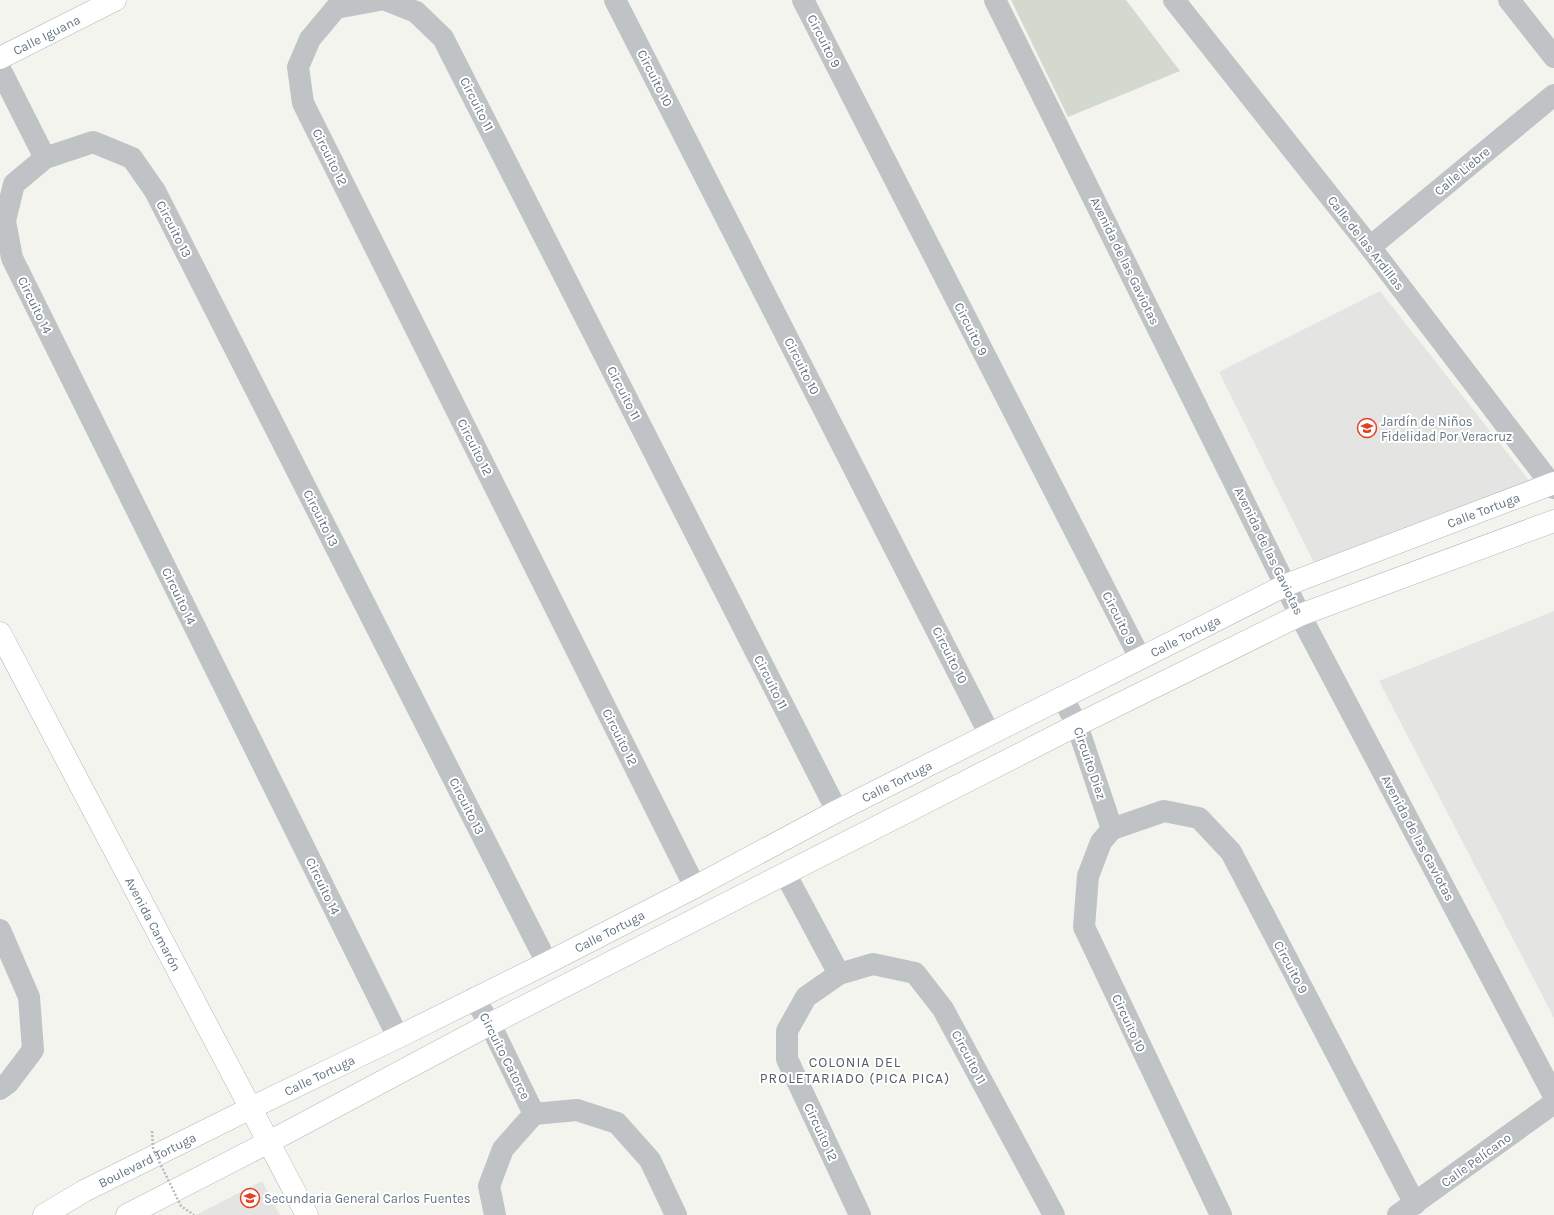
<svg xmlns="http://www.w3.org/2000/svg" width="1554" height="1215" font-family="Karla,sans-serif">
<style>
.built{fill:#e4e5e3}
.green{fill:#d3d9cf}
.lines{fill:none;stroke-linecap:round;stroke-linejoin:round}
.secondary-casing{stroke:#b1b7bb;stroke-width:23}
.street{stroke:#bfc3c6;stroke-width:22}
.secondary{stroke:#fff;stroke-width:22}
.path-bridge{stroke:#b7babc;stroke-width:2.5;stroke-dasharray:2 2;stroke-linecap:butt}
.labels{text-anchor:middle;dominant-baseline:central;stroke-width:4;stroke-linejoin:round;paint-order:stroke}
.street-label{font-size:13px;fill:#637581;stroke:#fff}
.poi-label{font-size:13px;fill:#637581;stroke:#fff;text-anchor:start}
.neighbourhood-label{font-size:14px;letter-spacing:1px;fill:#515e66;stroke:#fff}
</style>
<rect width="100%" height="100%" fill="#f4f4ef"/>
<path class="built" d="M1380,291L1531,483L1315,565L1219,372Z
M1554,611V1018L1379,681Z
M262,1181L280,1215H196Z"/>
<path class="green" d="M1011,0H1126L1180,71L1068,117Z"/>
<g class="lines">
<defs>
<g id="secondary">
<path id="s1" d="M0,58L115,0"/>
<path id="s2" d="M0,633L307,1215"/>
<path id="s3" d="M44,1215L84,1191L251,1108L398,1037L547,963L695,887L837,811L1286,585L1554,483"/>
<path d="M127,1215L269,1142L490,1024L1077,725L1300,615L1554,521"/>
</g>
</defs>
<use href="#secondary" class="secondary-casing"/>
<path class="street" d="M386,0L416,12L443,38L837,811
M615,0L989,733
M803,0L1140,658
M995,0L1300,615L1554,1096
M1174,0L1370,247L1554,488
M1509,0L1554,57
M336,8L310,39L298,67L303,103L695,887
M336,8L379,0
M0,69L45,158
M1370,247L1554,95
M1063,698L1077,725L1112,829
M786,875L839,974
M0,930L29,997L33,1050L8,1083L0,1089
M474,998L490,1024L534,1114
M398,1037L12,258L5,221L14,184L45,158L93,142L132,158L155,191L547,963
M534,1114L577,1110L617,1123L650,1160L676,1215
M495,1215L489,1186L503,1149L534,1114
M860,1215L787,1059V1031L806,997L839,974L873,964L915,973L943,1009L1054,1215
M1221,1215L1084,927L1088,876L1101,842L1112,829L1164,811L1199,818L1231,852L1415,1204
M1398,1215L1554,1103"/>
<use href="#secondary" class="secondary"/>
<path class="path-bridge" d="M152,1131L153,1149L181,1206L194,1215"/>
</g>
<defs>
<symbol id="school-ring" viewBox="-11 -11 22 22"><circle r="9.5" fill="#fff" stroke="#e14322" stroke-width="1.5"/><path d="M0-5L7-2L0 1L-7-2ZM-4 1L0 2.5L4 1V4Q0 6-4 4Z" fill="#e14322"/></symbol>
</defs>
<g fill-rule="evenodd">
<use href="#school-ring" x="1356" y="417" width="22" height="22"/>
<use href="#school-ring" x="239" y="1187" width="22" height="22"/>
</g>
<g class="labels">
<g class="street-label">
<text stroke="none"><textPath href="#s1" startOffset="52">Calle Iguana</textPath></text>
<text transform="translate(824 41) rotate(63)">Circuito 9</text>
<text transform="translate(655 78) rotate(63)">Circuito 10</text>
<text transform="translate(477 104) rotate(63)">Circuito 11</text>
<text transform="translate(330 157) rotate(63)">Circuito 12</text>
<text transform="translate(1462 171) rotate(-40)">Calle Liebre</text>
<text transform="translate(174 229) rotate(63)">Circuito 13</text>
<text transform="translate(1366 243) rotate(52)">Calle de las Ardillas</text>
<text transform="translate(1125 261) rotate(64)">Avenida de las Gaviotas</text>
<text transform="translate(35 305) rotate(64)">Circuito 14</text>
<text transform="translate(971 329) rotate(63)">Circuito 9</text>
<text transform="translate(802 366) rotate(63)">Circuito 10</text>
<text transform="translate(624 393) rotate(63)">Circuito 11</text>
<text transform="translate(475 447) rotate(63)">Circuito 12</text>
<text stroke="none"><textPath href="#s3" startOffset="1604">Calle Tortuga</textPath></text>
<text transform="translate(321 518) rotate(63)">Circuito 13</text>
<text transform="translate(1269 551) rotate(64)">Avenida de las Gaviotas</text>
<text transform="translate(179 596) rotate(64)">Circuito 14</text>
<text transform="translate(1119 618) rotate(63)">Circuito 9</text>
<text stroke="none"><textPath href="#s3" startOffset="1280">Calle Tortuga</textPath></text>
<text transform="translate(950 655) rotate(63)">Circuito 10</text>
<text transform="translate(771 682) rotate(63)">Circuito 11</text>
<text transform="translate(620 737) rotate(63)">Circuito 12</text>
<text transform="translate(1090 763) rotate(71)">Circuito Diez</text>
<text stroke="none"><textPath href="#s3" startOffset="957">Calle Tortuga</textPath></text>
<text transform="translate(467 806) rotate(63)">Circuito 13</text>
<text transform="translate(1418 838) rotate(62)">Avenida de las Gaviotas</text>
<text transform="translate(323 886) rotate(64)">Circuito 14</text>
<text stroke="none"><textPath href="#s2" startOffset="329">Avenida Camarón</textPath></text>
<text stroke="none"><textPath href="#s3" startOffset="633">Calle Tortuga</textPath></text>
<text transform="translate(1291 967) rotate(62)">Circuito 9</text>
<text transform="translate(1129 1023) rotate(65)">Circuito 10</text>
<text transform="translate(505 1056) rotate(63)">Circuito Catorce</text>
<text transform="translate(969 1057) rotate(62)">Circuito 11</text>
<text stroke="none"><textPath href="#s3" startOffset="309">Calle Tortuga</textPath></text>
<text transform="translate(821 1132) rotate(65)">Circuito 12</text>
<text stroke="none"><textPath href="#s3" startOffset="117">Boulevard Tortuga</textPath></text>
<text transform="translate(1476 1160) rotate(-36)">Calle Pelícano</text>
</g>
<g class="poi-label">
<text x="1381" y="421">Jardín de Niños<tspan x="1381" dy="15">Fidelidad Por Veracruz</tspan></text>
<text x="264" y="1198">Secundaria General Carlos Fuentes</text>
</g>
<g class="neighbourhood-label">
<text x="855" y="1062">COLONIA DEL<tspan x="855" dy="16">PROLETARIADO (PICA PICA)</tspan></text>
</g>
</g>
</svg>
